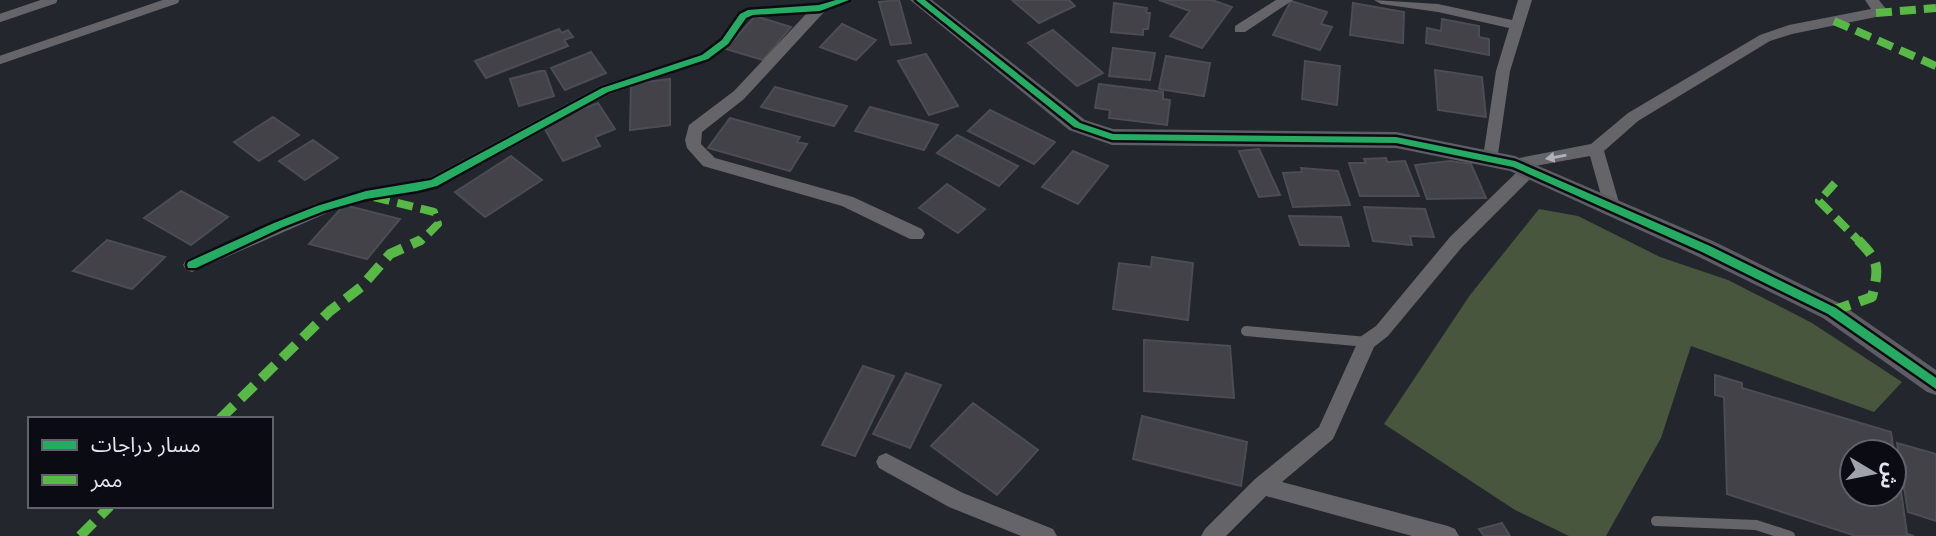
<svg xmlns="http://www.w3.org/2000/svg" width="1936" height="536" font-family="Poppins,'Noto Sans Arabic',sans-serif">
<style>
.forest{fill:#47563c}
.building{fill:#424248;stroke:#4c4c53;stroke-width:2}
.lines{fill:none;stroke-linecap:round;stroke-linejoin:round}
.lane-far1{stroke:#656468;stroke-width:8}
.lane{stroke:#656468;stroke-width:10}
.street{fill:#656468;fill-rule:evenodd}
.secondary{fill:#5d5d63;fill-rule:evenodd}
.quiet-far1{stroke:#58b947;stroke-width:8;stroke-dasharray:16 8;stroke-linecap:butt}
.quiet{stroke:#58b947;stroke-width:10;stroke-dasharray:19 10;stroke-linecap:butt}
.cycleway-casing{stroke:#0b0c13;stroke-width:5}
.cycleway{fill:#26ab63;fill-rule:evenodd}
.oneway{fill:#b1b1b9}
</style>
<rect width="100%" height="100%" fill="#24262e"/>
<path class="forest" d="M1539,209L1578,216L1660,257L1728,280L1812,323L1902,382L1874,412L1691,346L1661,438L1606,536H1569L1515,510L1384,424L1470,295Z"/>
<path class="building" d="M899,0L911,43L891,45L879,2Z
M1012,0H1069L1075,6L1039,23Z
M1159,0H1212L1232,7L1202,48L1170,36L1190,11Z
M1291,1L1327,12L1321,24L1332,27L1320,50L1273,35Z
M1114,3L1147,8L1146,13H1150L1148,29H1143V35L1111,32Z
M1353,3L1404,12L1403,43L1350,35Z
M755,16L791,27L763,60L726,49Z
M1442,19L1479,26V37L1489,39V55L1426,43L1427,28L1441,31Z
M842,24L876,40L856,60L820,47Z
M559,29L562,33L568,30L573,37L564,40L568,46L486,78L475,61Z
M1053,30L1103,73L1077,86L1028,43Z
M1113,48L1155,53L1150,80L1109,76Z
M591,52L606,73L565,90L551,68Z
M926,54L958,106L929,115L898,61Z
M1166,56L1210,63L1204,96L1159,89Z
M1305,61L1340,66L1337,105L1302,99Z
M1435,70L1482,77L1486,117L1438,110Z
M540,71H545L554,96L519,106L510,79Z
M670,79V125L630,130L631,84Z
M1099,84L1163,92V99L1170,100L1167,125L1109,118L1110,110L1095,108Z
M775,87L847,106L834,126L761,107Z
M598,103L615,129L595,137L600,146L563,161L542,124Z
M870,107L938,125L924,150L855,131Z
M990,110L1055,142L1034,164L968,131Z
M273,117L299,135L259,161L234,142Z
M730,118L800,137L797,142L807,144L790,171L708,148Z
M957,135L1018,166L999,186L937,153Z
M313,140L338,158L305,180L279,161Z
M1259,149L1280,195L1259,197L1239,151Z
M1073,151L1108,166L1078,204L1042,187Z
M511,156L542,180L485,217L455,192Z
M1386,158L1387,162L1405,161L1419,196H1360L1349,163H1366L1364,159Z
M1450,161L1471,164L1486,198L1427,199L1415,165Z
M1301,168L1338,171L1350,205L1293,207L1283,173L1302,172Z
M947,184L985,209L958,233L919,208Z
M181,191L228,217L191,245L144,218Z
M344,205L400,219L367,259L309,244Z
M1364,207L1425,209L1434,237L1410,236L1412,245L1373,241Z
M1289,216L1341,217L1349,246L1300,245Z
M107,240L165,257L132,289L73,271Z
M1152,257L1193,263L1188,320L1113,309L1119,263L1151,267Z
M1144,340L1230,346L1234,398L1144,391Z
M863,366L894,376L855,456L822,445Z
M906,373L941,385L910,448L873,434Z
M1715,375L1742,383V388L1891,432L1894,452H1852V494H1894L1896,455L1907,534L1914,536H1856L1727,494L1724,397L1715,395Z
M973,403L1038,450L997,495L931,446Z
M1142,416L1247,442L1241,486L1133,459Z
M1897,443L1936,454V521L1908,512Z
M1502,523L1510,536H1484L1479,529Z"/>
<g class="lines">
<path class="lane-far1" d="M0,18L53,0
M0,60L175,0"/>
<path class="lane" d="M1246,331L1367,342
M1656,521L1756,525L1790,536"/>
<path class="street" d="M830,0H852L825,11L744,99L702,132L701,144L715,158L853,197L922,229L925,234L922,239H910L842,206L703,166L687,148L685,140L689,125L734,91L807,13L754,16L748,19L730,45L710,60L610,94L440,187L366,201L327,213L192,272L186,270L183,265L186,260L315,204L366,189L429,178L600,86L700,54L720,39L738,13L746,9L819,4Z
M1276,0H1293L1245,32H1235V26Z
M1374,0L1438,4L1512,20L1518,0H1532L1510,71L1497,161H1485L1483,157L1496,71L1509,28L1438,12L1381,4Z
M1865,0H1879L1886,9L1881,16L1792,34L1770,41L1638,121L1604,151L1620,206L1618,210L1612,212L1604,206L1590,156L1535,166L1537,170L1535,174L1462,247L1388,336L1374,347L1333,439L1282,482L1448,526L1455,529L1459,536H1412L1266,496L1226,536H1201L1205,529L1255,479L1319,427L1360,337L1376,326L1450,237L1520,169L1509,168L1507,164L1509,160L1591,144L1628,113L1760,35L1789,25L1871,9Z
M886,453L963,493L1053,529L1057,536H1021L949,507L879,468L876,462L879,456Z"/>
<path class="secondary" d="M910,0H932L1085,120L1113,129L1396,132L1515,156L1715,242L1841,304L1936,370V395L1927,392L1823,318L1697,256L1510,171L1396,148L1112,145L1069,130Z"/>
<path class="quiet-far1" d="M1876,13L1936,8
M1834,21L1936,66
M1835,183L1819,201L1860,242
M374,197L434,212L438,224L420,242"/>
<path class="quiet" d="M1832,311L1872,297C1879,267 1880,262 1858,240
M220,419L330,311L361,287L390,254L421,240
M80,536L110,506"/>
<defs>
<path id="cycleway" d="M836,0H849L820,11L753,15L746,18L728,44L708,59L608,92L437,186L417,191L366,199L324,211L281,228L196,268H188L187,265L188,262L274,223L317,206L366,191L431,180L602,88L702,55L722,40L740,14L748,10L819,5Z
M916,0H925L1080,123L1113,134L1396,137L1515,161L1710,246L1836,308L1936,378V389L1828,314L1702,252L1513,167L1396,143L1112,140L1074,127Z"/>
</defs>
<use href="#cycleway" class="cycleway-casing"/>
<use href="#cycleway" class="cycleway"/>
</g>
<defs><path id="oneway-solid" d="M-6-.8H1V-3.2L6.5 0L1 3.2V.8H-6Z" transform="scale(1.75)"/></defs>
<use class="oneway" href="#oneway-solid" transform="translate(1556 157) rotate(170)"/>
<rect x="28" y="417" width="245" height="91" fill="#0b0c13" stroke="#61626b" stroke-width="2"/>
<rect x="42" y="440" width="35" height="10" fill="#26ab63" stroke="#61626b" stroke-width="2"/>
<text x="91" y="452" font-size="21" fill="#e3e4ef">مسار دراجات</text>
<rect x="42" y="475" width="35" height="10" fill="#58b947" stroke="#61626b" stroke-width="2"/>
<text x="91" y="487" font-size="21" fill="#e3e4ef">ممر</text>
<g transform="translate(1873 473) rotate(100)"><circle r="33" fill="#0b0c13" stroke="#61626b" stroke-width="2"/>
<path d="M0-5L12 26L0 18L-12 26Z" fill="#a0a2ab"/>
<text y="-10" font-size="19" font-weight="bold" text-anchor="middle" fill="#e3e4ef">ش</text>
</g>
</svg>
